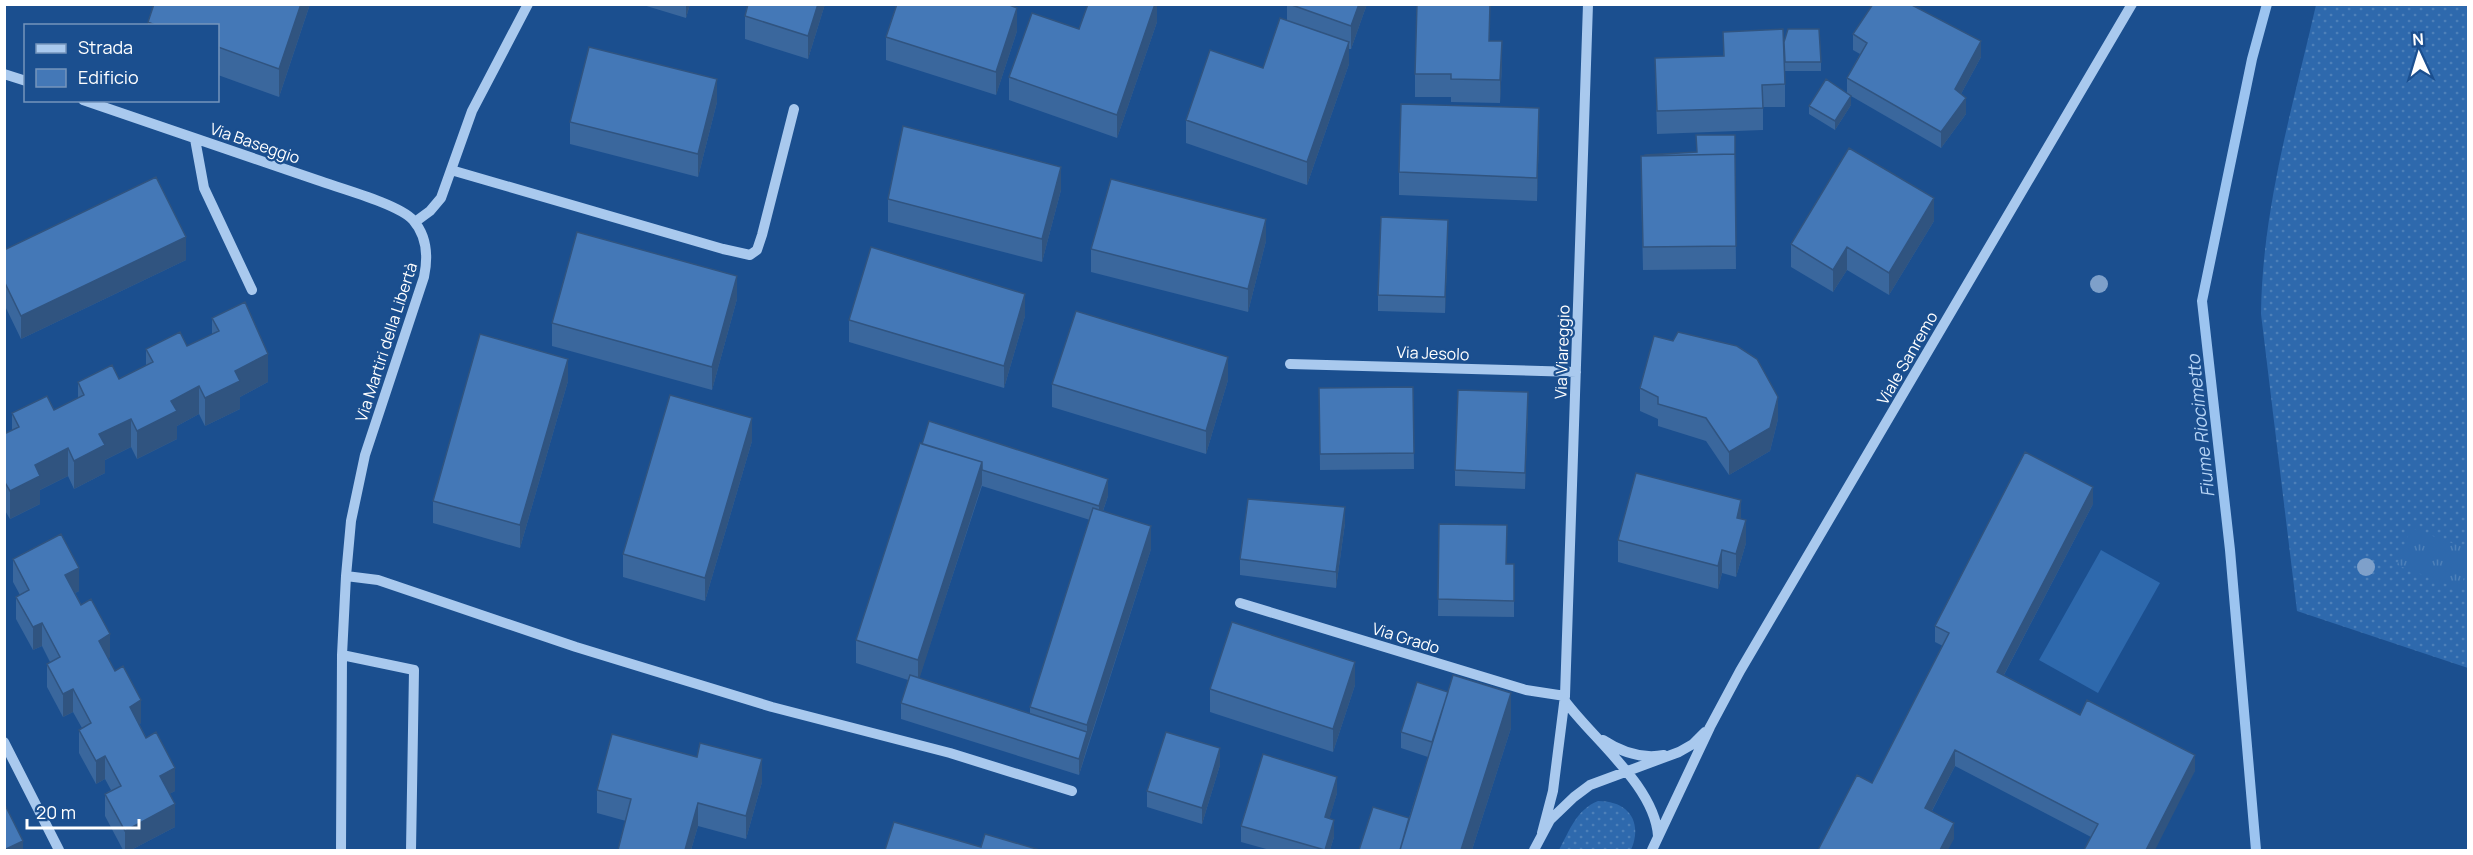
<svg xmlns="http://www.w3.org/2000/svg" width="2473" height="855" font-family="Manrope,sans-serif">
<style>
.grass{fill:url(#grass-dots)}
.park{fill:url(#park-tufts)}
.pitch{fill:#2e69ad}
.lines{fill:none;stroke-linecap:round;stroke-linejoin:round}
.stream{stroke:#9cc4f0;stroke-width:10}
.minor{stroke:#a9c9ee;stroke-width:10}
.tree{fill:#7ea0ca}
.wall{fill:#3a679d;fill-rule:evenodd}
.shaded-wall{fill:#305480}
.building{fill:#4478b7;stroke:#305480;stroke-width:1.5}
.labels{text-anchor:middle;dominant-baseline:central;stroke-width:4.5;stroke-linejoin:round;paint-order:stroke}
.street-label{font-size:16px;fill:#fff;stroke:#1b4f8f}
.water-label{font-size:18px;font-style:italic;fill:#b5d3f5;stroke:#1b4f8f}
</style>
<defs>
<pattern id="grass-dots" width="8" height="8" patternUnits="userSpaceOnUse" patternTransform="scale(1.5)"><rect width="8" height="8" fill="#2e69ad"/><path d="M2 2h.1M6 6h.1" fill="none" stroke="#4d80b9" stroke-width="1.8" stroke-linecap="round"/></pattern>
<pattern id="park-tufts" width="24" height="20" patternUnits="userSpaceOnUse" patternTransform="scale(1.5)"><rect width="24" height="20" fill="#2e69ad"/><path d="M3 7l-1-3M5 7V3M7 7l1-3M15 17l-1-3M17 17v-4M19 17l1-3" fill="none" stroke="#4d80b9"/></pattern>
</defs>
<rect width="100%" height="100%" fill="#1b4f8f"/>
<path class="grass" d="M2316,5H2468V668L2297,611L2261,314C2262,209 2293,106 2316,5Z
M1598,801C1629,801 1643,822 1631,850H1559C1570,830 1576,810 1598,801Z"/>
<path class="park" d="M2411,528L2468,549V566L2460,589L2397,565Z"/>
<path class="pitch" d="M2101,550L2160,583L2098,693L2039,660Z"/>
<g class="lines">
<path class="stream" d="M2256,850L2230,550L2202,301L2252,59L2267,4"/>
<path class="minor" d="M4,74L26,81
M83,100C161,127 239,154 317,180C339,188 399,204 413,220C427,236 428,258 424,277L365,455L351,521L346,576L342,655L341,850
M195,139L204,188L252,290
M451,170L723,249L750,255L757,250L762,235L794,109
M415,222L430,211L441,198L472,111L528,4
M1290,364L1576,372
M346,576L378,580L576,647L772,707L950,753L1072,791
M1240,603L1526,690L1565,696
M342,655L414,670L411,850
M1565,701C1594,740 1655,787 1658,836
M1603,740C1621,752 1642,759 1664,755
M4,742L59,850
M1542,833L1553,791L1565,696L1588,4
M1534,850L1550,820L1574,797L1590,785L1679,752L1693,744L1705,732
M1652,850L1710,727L1740,671L2132,4"/>
</g>
<g class="tree">
<circle cx="2099" cy="284" r="9"/>
<circle cx="2366" cy="567" r="9"/>
</g>
<path class="wall" d="M154,4H310L279,97L218,75V26H148V22Z
M640,4H690L686,18Z
M748,4H825L808,59L745,39V16Z
M1157,4V22L1117,138L1009,100V77L1079,29Z
M1287,4H1367L1351,49H1349V64L1307,185L1186,143V120L1263,68L1287,20Z
M1017,31L996,95L886,60V37Z
M1723,32L1784,42L1821,62V71H1785V107H1763V130L1657,134L1655,58L1723,56Z
M1853,34L1981,57L1961,94L1966,114L1941,148L1851,96V105L1835,130L1809,114V106L1847,93V78L1860,54L1853,50Z
M1490,41L1502,64L1500,103L1451,102V97H1415V74Z
M717,102L698,177L570,144V122Z
M1539,131L1537,201L1399,195V172Z
M1696,135L1735,155L1736,269L1643,270L1641,179L1697,152Z
M1061,190L1042,262L888,222V199Z
M1934,221L1889,295L1847,270L1833,292L1791,267V244Z
M1448,236L1445,313L1378,311V295Z
M1266,241L1248,312L1091,272V249Z
M4,250L186,260L21,339L4,304Z
M737,299L712,390L552,346V323Z
M1025,316L1004,388L849,342V320Z
M212,318L268,382L240,397V409L205,426L199,414L177,426V439L137,459L131,447L105,460V473L74,489L68,476L40,490V504L10,519L4,509V434L12,430V413L54,410L78,399V382L119,379L146,366V349L187,346L212,334Z
M1228,380L1206,454L1052,407V384Z
M568,381L520,548L433,523V501Z
M1413,387L1414,469L1320,470L1319,388Z
M1640,388L1778,419L1770,451L1729,475L1706,441L1658,426V419L1640,411Z
M1528,409L1525,489L1455,486V470Z
M752,441L705,601L623,577V554Z
M920,443L1108,496L1103,511L1151,549L1079,775L901,719V703L908,680L856,663V640ZM982,486L1090,520L1030,707V714L919,678Z
M2093,504L2004,675L2080,715L2195,771L2091,837L1955,766L1932,811L1954,839L1872,783L1943,646L1935,642V626Z
M1741,519L1746,543L1736,577L1722,573L1718,589L1618,562V540Z
M1345,523L1336,588L1240,575V559Z
M1439,524L1507,564H1514V617L1438,616Z
M13,559L79,591L75,593L110,657L108,658L141,723L139,724L175,791L169,794L175,827L131,850H123L105,816V794L111,790L105,779L96,784L79,753V730L82,728L73,712L63,717L47,687V664L50,662L42,646L33,650L16,619V597L20,595L13,582Z
M1355,685L1333,752L1210,712V689Z
M1511,728L1472,850H1359L1409,818L1428,757L1401,748V732Z
M1220,765L1202,824L1147,807V791Z
M762,782L746,839L698,826L691,850H618L626,821L597,813V790Z
M1337,793L1329,819L1334,837L1330,850H1270L1241,842V826Z"/>
<path class="shaded-wall" d="M301,4H310L279,97V69Z
M686,4H690L686,18Z
M818,4H825L808,59V36Z
M1155,4H1157V22L1117,138V115Z
M1359,4H1367L1351,49V26Z
M1017,8V31L996,95V72Z
M1502,41V64L1500,103V80Z
M1981,41V57L1955,105V89Z
M1349,42V64L1307,185V162Z
M717,79V102L698,177V154Z
M1851,96V105L1835,130V121Z
M1966,98V114L1941,148V132Z
M1539,108V131L1537,201V178Z
M1061,167V190L1042,262V239Z
M1934,198V221L1889,295V273Z
M1266,219V241L1248,312V289Z
M1448,220V236L1445,313V297Z
M186,237V260L21,339V316Z
M1847,247V270L1833,292V270Z
M737,276V299L712,390V367Z
M1025,294V316L1004,388V366Z
M268,354V382L240,397V409L205,426V398L235,371Z
M1228,357V380L1206,454V431Z
M568,359V381L520,548V525Z
M199,386V414L177,426V439L137,459V431L171,401Z
M1528,392V409L1525,489V473Z
M1778,397V419L1770,451L1729,475V452Z
M752,418V441L705,601V578Z
M131,419V447L105,460V473L74,489V461L99,434Z
M68,448V476L40,490V504L10,519V491L35,465Z
M982,462V484L918,683V660Z
M1108,479V496L1099,522V506Z
M2093,487V504L1997,688V672Z
M1741,500V523L1737,518Z
M1345,507V523L1336,588V572Z
M1746,520V543L1736,577V554Z
M1151,526V549L1087,748V725Z
M1722,550V573L1718,589V566Z
M79,568V591L65,598V575Z
M42,623V646L33,650V627Z
M110,634V657L99,664V641Z
M1355,662V685L1333,752V729Z
M73,689V712L63,717V694Z
M1511,693V728L1472,850H1461Z
M141,700V723L130,730V707Z
M1087,732V748L1079,775V759Z
M1220,748V765L1202,824V808Z
M1955,750V766L1925,824V808Z
M2195,755V771L2155,850H2146Z
M105,756V779L96,784V761Z
M762,759V782L746,839V816Z
M175,768V791L160,799V776Z
M1337,777V793L1325,834V817Z
M698,803V826L691,850H685Z
M175,804V827L131,850H125V831Z
M1334,820V837L1330,850H1325Z
M1954,823V839L1948,850H1940Z
M23,841V850H4Z"/>
<path class="building" d="M154,4H301L279,69L218,47V26H157L148,22Z
M748,4H818L808,36L745,16Z
M897,4H1007L1017,8L996,72L886,37Z
M1088,4H1155L1117,115L1009,77L1032,13L1079,29Z
M1289,4H1359L1351,26Z
M1417,4H1490L1489,41H1502L1500,80L1451,79V74H1415Z
M1873,4H1910L1981,41L1955,89L1966,98L1941,132L1847,78L1867,43L1853,34Z
M1280,18L1349,42L1307,162L1186,120L1210,50L1263,68Z
M1783,29L1785,84L1762,85L1763,108L1657,111L1655,58L1724,56L1723,32Z
M1788,29H1819L1821,62H1785L1784,42Z
M589,47L717,79L698,154L570,122Z
M1826,79L1851,96L1835,121L1809,106Z
M1401,104L1539,108L1537,178L1399,172Z
M903,126L1061,167L1042,239L888,199Z
M1696,135H1735V154L1645,156V155L1697,152Z
M1849,148L1934,198L1889,273L1847,247L1833,270L1791,244Z
M1735,154L1736,246L1643,247L1641,156Z
M156,177L186,237L21,316L4,281V250Z
M1111,179L1266,219L1248,289L1091,249Z
M1381,217L1448,220L1445,297L1378,295Z
M577,232L737,276L712,367L552,323Z
M871,247L1025,294L1004,366L849,320Z
M245,302L268,354L235,371L240,381L205,398L199,386L171,401L177,411L137,431L131,419L99,434L105,445L74,461L68,448L35,465L40,476L10,491L4,481V434L19,427L12,413L47,396L54,410L84,395L78,382L112,365L119,379L153,362L146,349L180,332L187,346L219,331L212,318Z
M1076,311L1228,357L1206,431L1052,384Z
M1678,332L1737,346L1757,359L1778,397L1770,428L1729,452L1706,418L1658,404V397L1640,388L1654,336L1673,341Z
M480,334L568,359L520,525L433,501Z
M1413,387L1414,453L1320,454L1319,388Z
M1458,390L1528,392L1525,473L1455,470Z
M670,395L752,418L705,578L623,554Z
M929,421L1108,479L1099,506L982,470V462L922,444Z
M920,443L982,462L918,660L856,640Z
M2025,452L2093,487L1997,672L2080,715L2087,700L2195,755L2146,850H2084L2098,824L1955,750L1925,808L1954,823L1940,850H1818L1857,775L1872,783L1949,633L1935,626Z
M1636,473L1741,500L1737,518L1746,520L1736,554L1722,550L1718,566L1618,540Z
M1248,499L1345,507L1336,572L1240,559Z
M1093,508L1151,526L1087,725L1030,707Z
M1439,524L1507,525L1506,564H1514V601L1438,599Z
M61,534L79,568L65,575L81,605L91,599L110,634L99,641L115,671L123,666L141,700L130,707L146,738L156,732L175,768L160,776L175,804L125,831L105,794L121,786L105,756L96,761L79,730L91,723L73,689L63,694L47,664L60,657L42,623L33,627L16,597L29,590L13,559Z
M1232,622L1355,662L1333,729L1210,689Z
M910,675L1087,732L1079,759L901,703Z
M1453,675L1511,693L1461,850H1400Z
M1417,682L1448,692L1432,742L1401,732Z
M1166,732L1220,748L1202,808L1147,791Z
M612,734L697,757L700,743L762,759L746,816L698,803L685,850H618L631,799L597,790Z
M1263,754L1337,777L1325,817L1334,820L1325,850L1241,826Z
M4,803L23,841L4,850Z
M1373,807L1409,818L1400,850H1359Z
M894,822L981,847L985,834L1040,850H885Z"/>
<g class="labels">
<g class="street-label">
<text transform="translate(255 143) rotate(19)">Via Baseggio</text>
<text transform="translate(386 342) rotate(-72)">Via Martiri della Libertà</text>
<text transform="translate(1562 352) rotate(-88)">Via Viareggio</text>
<text transform="translate(1433 353) rotate(2)">Via Jesolo</text>
<text transform="translate(1907 358) rotate(-60)">Viale Sanremo</text>
<text transform="translate(1406 638) rotate(17)">Via Grado</text>
</g>
<g class="water-label">
<text transform="translate(2200 426) rotate(-96)">Fiume Riocimetto</text>
</g>
</g>
<rect width="2473" height="855" fill="none" stroke="#ffffff" stroke-width="12"/>
<rect x="24" y="24" width="195" height="78" fill="#1b4f8f" stroke="#7695bc" stroke-width="1.5"/>
<rect x="36" y="44" width="30" height="9" fill="#a9c9ee" stroke="#7695bc" stroke-width="1.5"/>
<text x="78" y="54" font-size="18" fill="#ffffff">Strada</text>
<rect x="36" y="69" width="30" height="18" fill="#4478b7" stroke="#7695bc" stroke-width="1.5"/>
<text x="78" y="84" font-size="18" fill="#ffffff">Edificio</text>
<g transform="translate(2419 54) rotate(356)" stroke="#1b4f8f" stroke-width="4.5" paint-order="stroke">
<path d="M0-4.5L10 22L0 15L-10 22Z" fill="#ffffff"/>
<text y="-9" font-size="16" font-weight="bold" text-anchor="middle" fill="#ffffff">N</text>
</g>
<path d="M27 819v9h112v-9" fill="none" stroke="#ffffff" stroke-width="3"/>
<text x="36" y="819" font-size="18" fill="#ffffff" stroke="#1b4f8f" stroke-width="4.5" paint-order="stroke">20 m</text>
</svg>
